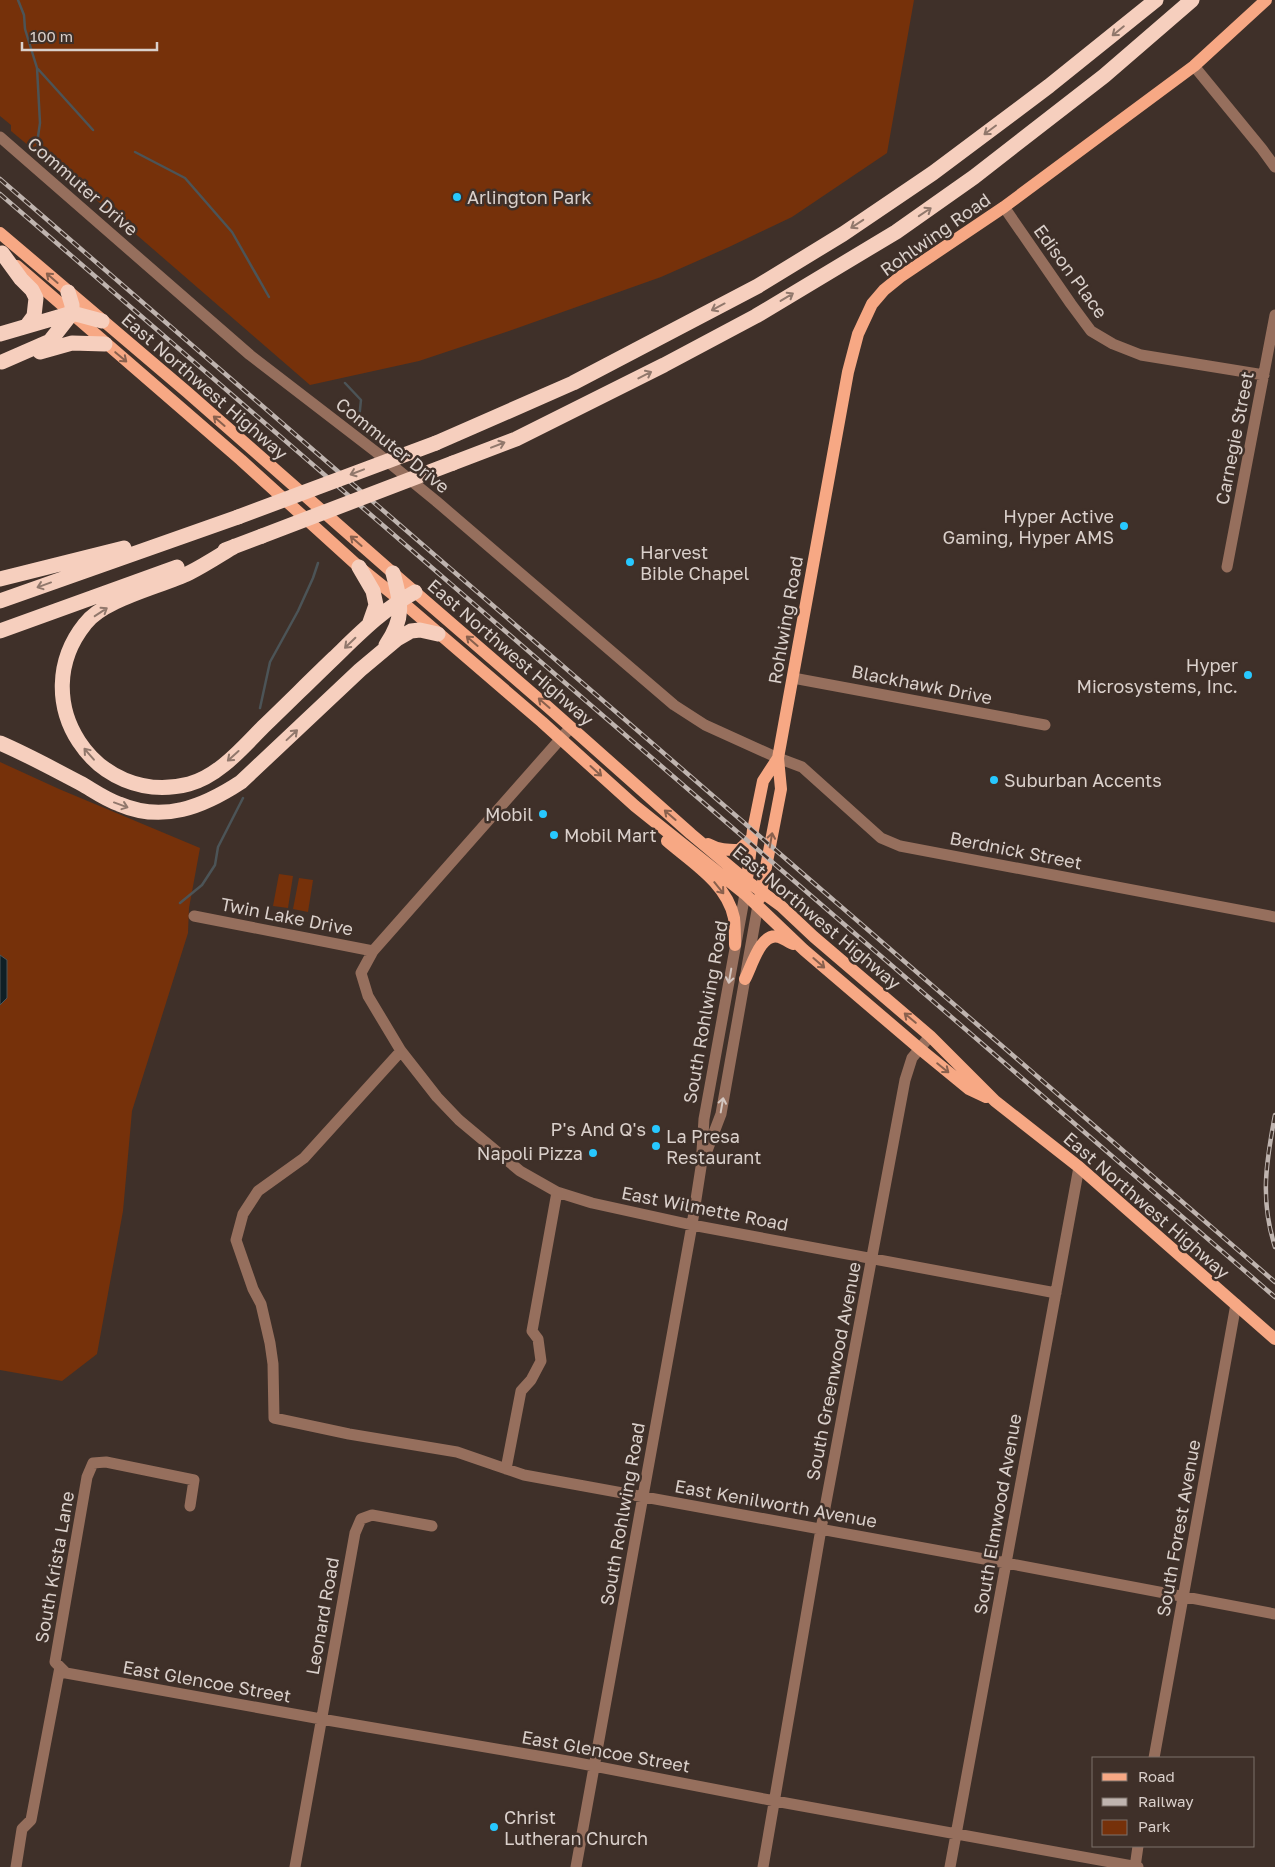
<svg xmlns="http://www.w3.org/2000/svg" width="1275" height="1867" font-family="'Golos Text',sans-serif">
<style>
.green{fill:#76310a}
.water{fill:#0f1f25;stroke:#4c5457}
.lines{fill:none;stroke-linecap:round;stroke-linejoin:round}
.stream{stroke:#4c5457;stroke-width:2.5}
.minor{stroke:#966f5d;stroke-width:11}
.major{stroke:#f7a884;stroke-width:12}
.highway{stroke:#f6cfbe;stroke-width:15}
.rail-casing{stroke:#bfb4af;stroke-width:4.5}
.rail{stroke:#3f3029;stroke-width:2.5;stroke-dasharray:8;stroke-linecap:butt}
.highway-bridge{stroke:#f6cfbe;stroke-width:15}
.oneway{stroke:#91786c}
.oneway2{stroke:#89604d}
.oneway3{stroke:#d3c6c0}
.poi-dot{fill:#27c8ff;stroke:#3f3029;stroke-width:2}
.labels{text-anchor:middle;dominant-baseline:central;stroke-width:5;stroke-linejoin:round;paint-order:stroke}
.street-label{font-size:18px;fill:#dad0cb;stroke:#3f3029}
.poi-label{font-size:18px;fill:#dad0cb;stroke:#3f3029;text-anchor:start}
</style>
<rect width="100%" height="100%" fill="#3f3029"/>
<path class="green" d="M0,0H914L887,153L792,217L729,247L661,277L509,331L419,361L310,385L71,178L65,176L11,131V125L0,116Z
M0,762L59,789L200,848L189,908L188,933L132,1111L123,1211L97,1354L62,1381L0,1370Z
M279,874L293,876L288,908L273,906Z
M299,878L313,880L308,912L293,909Z"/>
<path class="water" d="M0,955L7,960V998L0,1005Z"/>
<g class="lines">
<path class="stream" d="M18,0L24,15L25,29L37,68L40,123L37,143
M38,69L93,130
M135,152L185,178L232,232L269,297
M345,383L361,400L359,419
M260,708L270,662L298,611L313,578L318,563
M180,903L202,885L215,865L218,847L243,798"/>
<path class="minor" d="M1194,66L1262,149L1275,167
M0,137L250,355L376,452L436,501L674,705L705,725L778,758L802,767L881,838L900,846L1275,917
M1004,207L1071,304L1091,331L1113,344L1141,355L1264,375
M1227,567L1275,315
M793,678L1045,725
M571,727L373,951L361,973L368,996L401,1051L437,1097L459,1120L520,1171L557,1192L592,1203L692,1225L1056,1293
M194,916L373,951
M401,1051L304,1158L258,1191L243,1214L236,1240L253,1289L261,1304L270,1343L273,1364L274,1418L349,1434L457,1452L524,1475L1006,1563L1275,1614
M705,1156L721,1114L758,905
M506,1469L521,1391L531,1380L541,1361L538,1339L532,1331L557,1192
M190,1506L194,1480L106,1462L93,1463L87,1477L55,1662L66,1673L321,1719L573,1762L775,1801L1138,1867
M1154,1758L1236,1304
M16,1867L22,1829L31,1820L60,1667
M295,1867L355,1533L361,1519L372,1515L432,1526
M576,1867L692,1225L701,1167L704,1119L745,894
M763,1867L821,1529L905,1080L912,1058L930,1036
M950,1867L1079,1167
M1135,1867L1138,1846"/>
<path class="major" d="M0,233L187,392L393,573L548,707L691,834L747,881L781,906L814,937L930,1036L995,1101L1079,1167L1275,1339
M17,266L241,460L359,567L400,600L542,722L635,806L745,894L804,950L920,1049L969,1089L986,1097
M667,841C691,862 727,883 734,918C735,927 735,937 735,945
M708,844C719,850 727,850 739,850L752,838
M746,887L753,830L763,781L778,758
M760,898L781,789L778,758L848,372L858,334L872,304L884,290L900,277L1004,207L1194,66L1266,0
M745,979C752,966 761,931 779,937C784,939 789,942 793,944"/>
<path class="highway" d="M2,253L21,279L32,290L36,298L34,316L28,324
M0,334L72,313L102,321
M40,352L72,343L105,344
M2,362L50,341L72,313V305L68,292
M436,443L573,383L758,286L843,234L933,173L1049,86L1156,0
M453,463L516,439L664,365L756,316L896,232L974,177L1104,76L1192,0
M235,546C220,555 205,565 189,573C160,587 104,599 85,624C24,700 95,808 189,784C219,776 243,747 263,727C287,704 310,681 334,658C360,633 382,610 415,592
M225,550L262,536
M359,567L373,591L376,605L370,622
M0,579L124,548
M0,601L238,517
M0,631L177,567
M386,645C405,618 401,603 393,573
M0,743C28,755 55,770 82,784C94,791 105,799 119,804C163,823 203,807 241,782L360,670L397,639L411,631L420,630L438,634"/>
<defs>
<path id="rail" d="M0,179L1275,1282
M0,194L1275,1297
M1275,1115C1266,1163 1260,1200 1275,1247"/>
</defs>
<use href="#rail" class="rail-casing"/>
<use href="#rail" class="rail"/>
<path class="highway-bridge" d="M238,517L436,443
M262,536L453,463"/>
</g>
<defs><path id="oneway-shaft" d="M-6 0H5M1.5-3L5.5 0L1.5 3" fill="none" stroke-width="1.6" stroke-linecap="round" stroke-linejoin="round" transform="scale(1.25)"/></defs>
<g class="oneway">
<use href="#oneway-shaft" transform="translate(1118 31) rotate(141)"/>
<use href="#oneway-shaft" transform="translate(990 130) rotate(143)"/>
<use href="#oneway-shaft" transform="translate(925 212) rotate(-34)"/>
<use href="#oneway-shaft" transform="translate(857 224) rotate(147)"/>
<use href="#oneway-shaft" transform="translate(787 297) rotate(-31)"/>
<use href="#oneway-shaft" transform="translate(718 307) rotate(152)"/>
<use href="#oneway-shaft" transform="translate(645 375) rotate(-27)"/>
<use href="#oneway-shaft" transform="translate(498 445) rotate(-21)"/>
<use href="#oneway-shaft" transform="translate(357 472) rotate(159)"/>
<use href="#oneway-shaft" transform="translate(44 585) rotate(160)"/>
<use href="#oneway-shaft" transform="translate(101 612) rotate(-33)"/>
<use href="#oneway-shaft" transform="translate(350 643) rotate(136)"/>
<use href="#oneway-shaft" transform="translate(292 735) rotate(-43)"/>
<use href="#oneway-shaft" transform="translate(89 754) rotate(-131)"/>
<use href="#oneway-shaft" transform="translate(233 756) rotate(138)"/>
<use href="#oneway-shaft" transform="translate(121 805) rotate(20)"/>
</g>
<g class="oneway2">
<use href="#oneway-shaft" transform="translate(52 278) rotate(-139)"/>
<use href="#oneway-shaft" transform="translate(121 357) rotate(40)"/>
<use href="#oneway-shaft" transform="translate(219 421) rotate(-139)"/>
<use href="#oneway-shaft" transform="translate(356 541) rotate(-139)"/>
<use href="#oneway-shaft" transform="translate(472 641) rotate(-139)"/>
<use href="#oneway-shaft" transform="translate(544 703) rotate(-139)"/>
<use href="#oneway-shaft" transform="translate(596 771) rotate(42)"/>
<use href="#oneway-shaft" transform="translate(670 815) rotate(-139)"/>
<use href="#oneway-shaft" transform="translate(771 840) rotate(-80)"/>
<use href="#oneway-shaft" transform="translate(719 888) rotate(51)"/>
<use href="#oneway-shaft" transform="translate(819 963) rotate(41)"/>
<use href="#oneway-shaft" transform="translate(910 1018) rotate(-140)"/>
<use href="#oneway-shaft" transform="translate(943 1068) rotate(39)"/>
</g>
<g class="oneway3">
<use href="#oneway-shaft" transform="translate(730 976) rotate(100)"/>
<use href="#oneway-shaft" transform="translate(722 1105) rotate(-80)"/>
</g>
<g class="poi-dot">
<circle cx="457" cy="197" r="5"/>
<circle cx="1124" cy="526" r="5"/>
<circle cx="630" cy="562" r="5"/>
<circle cx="1248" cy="675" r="5"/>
<circle cx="994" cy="780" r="5"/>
<circle cx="543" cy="814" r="5"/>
<circle cx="554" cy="835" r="5"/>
<circle cx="656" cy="1129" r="5"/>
<circle cx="656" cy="1146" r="5"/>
<circle cx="593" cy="1153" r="5"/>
<circle cx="494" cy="1827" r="5"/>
</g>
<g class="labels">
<g class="street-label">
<text transform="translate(83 186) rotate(41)">Commuter Drive</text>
<text transform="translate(935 234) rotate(-35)">Rohlwing Road</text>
<text transform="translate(1071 271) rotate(54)">Edison Place</text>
<text transform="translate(205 386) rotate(41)">East Northwest Highway</text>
<text transform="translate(1234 438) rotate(-79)">Carnegie Street</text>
<text transform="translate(393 445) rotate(39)">Commuter Drive</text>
<text transform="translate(785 620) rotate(-80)">Rohlwing Road</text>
<text transform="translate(511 652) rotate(41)">East Northwest Highway</text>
<text transform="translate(922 684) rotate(11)">Blackhawk Drive</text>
<text transform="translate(1016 850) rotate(11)">Berdnick Street</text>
<text transform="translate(287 916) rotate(11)">Twin Lake Drive</text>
<text transform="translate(817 917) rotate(40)">East Northwest Highway</text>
<text transform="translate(705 1012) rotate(-80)">South Rohlwing Road</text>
<text transform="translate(1147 1205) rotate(41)">East Northwest Highway</text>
<text transform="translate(705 1208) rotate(11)">East Wilmette Road</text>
<text transform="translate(833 1371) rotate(-79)">South Greenwood Avenue</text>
<text transform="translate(776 1503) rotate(10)">East Kenilworth Avenue</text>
<text transform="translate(622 1514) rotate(-80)">South Rohlwing Road</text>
<text transform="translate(997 1514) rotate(-80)">South Elmwood Avenue</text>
<text transform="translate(1178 1528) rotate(-80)">South Forest Avenue</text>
<text transform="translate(54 1567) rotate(-80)">South Krista Lane</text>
<text transform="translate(322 1616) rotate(-80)">Leonard Road</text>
<text transform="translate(207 1681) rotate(10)">East Glencoe Street</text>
<text transform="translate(606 1751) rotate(10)">East Glencoe Street</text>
</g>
<g class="poi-label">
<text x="467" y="197">Arlington Park</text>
<text x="1114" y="516" text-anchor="end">Hyper Active<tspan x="1114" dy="21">Gaming, Hyper AMS</tspan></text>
<text x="640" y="552">Harvest<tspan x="640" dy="21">Bible Chapel</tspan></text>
<text x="1238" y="665" text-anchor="end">Hyper<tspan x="1238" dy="21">Microsystems, Inc.</tspan></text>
<text x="1004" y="780">Suburban Accents</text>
<text x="533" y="814" text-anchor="end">Mobil</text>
<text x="564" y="835">Mobil Mart</text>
<text x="646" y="1129" text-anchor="end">P's And Q's</text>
<text x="666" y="1136">La Presa<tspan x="666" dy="21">Restaurant</tspan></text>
<text x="583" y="1153" text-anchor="end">Napoli Pizza</text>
<text x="504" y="1817">Christ<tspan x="504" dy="21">Lutheran Church</tspan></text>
</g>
</g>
<rect x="1092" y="1757" width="162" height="90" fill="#3f3029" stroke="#7d706a"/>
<rect x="1102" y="1773" width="25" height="8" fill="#f7a884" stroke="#7d706a"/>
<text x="1138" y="1782" font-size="15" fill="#dad0cb">Road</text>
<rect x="1102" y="1798" width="25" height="8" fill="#bfb4af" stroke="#7d706a"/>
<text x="1138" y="1807" font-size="15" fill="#dad0cb">Railway</text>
<rect x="1102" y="1820" width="25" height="15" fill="#76310a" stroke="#7d706a"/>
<text x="1138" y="1832" font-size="15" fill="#dad0cb">Park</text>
<path d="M22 42v8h135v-8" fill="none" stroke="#dad0cb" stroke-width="2.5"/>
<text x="30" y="42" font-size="15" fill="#dad0cb" stroke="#3f3029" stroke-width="4" paint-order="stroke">100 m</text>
</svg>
